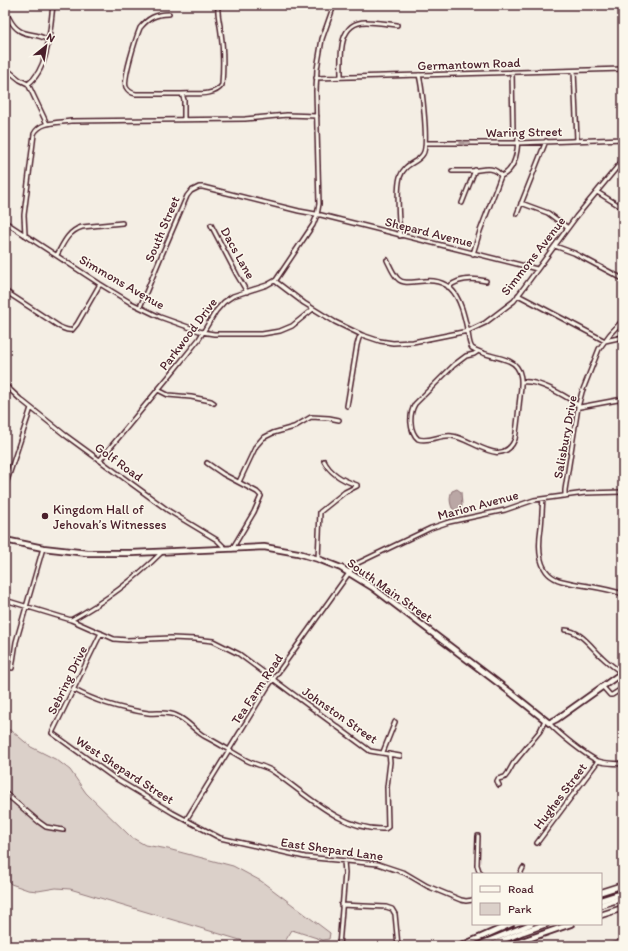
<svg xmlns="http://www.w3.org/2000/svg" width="628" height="951" font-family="Itim,sans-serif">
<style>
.green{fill:#dbd0c9;stroke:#92787a}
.water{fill:#baa7a5;stroke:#8d7174}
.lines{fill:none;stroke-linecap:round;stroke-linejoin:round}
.stream{stroke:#8d7174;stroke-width:1}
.minor-casing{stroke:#4a1f2b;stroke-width:6}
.primary-casing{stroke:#4a1f2b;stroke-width:8}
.minor{stroke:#fbf7ec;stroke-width:3}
.primary{stroke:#fbf7ec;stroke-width:4.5}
.oneway{fill:#ab9695}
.poi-dot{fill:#4a1f2b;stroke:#fbf7ec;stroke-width:1.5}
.labels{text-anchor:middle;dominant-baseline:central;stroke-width:3;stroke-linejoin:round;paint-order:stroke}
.street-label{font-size:13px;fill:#4a1f2b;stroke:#fbf7ec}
.poi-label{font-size:13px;fill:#4a1f2b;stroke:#fbf7ec;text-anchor:start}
</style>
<rect width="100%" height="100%" fill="#f4eee4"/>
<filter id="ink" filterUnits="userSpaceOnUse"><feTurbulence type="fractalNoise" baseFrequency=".025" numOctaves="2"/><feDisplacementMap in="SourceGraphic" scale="8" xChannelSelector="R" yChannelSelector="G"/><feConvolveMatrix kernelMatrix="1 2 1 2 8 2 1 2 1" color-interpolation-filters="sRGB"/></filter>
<g filter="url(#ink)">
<path class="green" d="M5,728L12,731L31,747L57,760L70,770L86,793L131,837L145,845L168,849L233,866L261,881L330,933L329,939L323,940L292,930L282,946H260L70,889L56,888L38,891L28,890L11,884L5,878Z"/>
<path class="water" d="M457,489L461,492L462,505L461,509L455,510L452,508C450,503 449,497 452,491Z"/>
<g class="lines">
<path class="stream" d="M601,946L623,939"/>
<defs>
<path id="minor" d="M169,14C156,14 148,18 140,28C136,38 123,78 126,87C128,91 131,93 136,94H182L184,100V119
M9,18C20,40 33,30 48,40
M5,68L20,80L28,84L47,124
M574,71L577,140
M341,77C341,58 337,22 366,22C376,22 387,24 397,25
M316,78L623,69
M28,84C49,69 50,28 53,5
M182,94C194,93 214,97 222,85C223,71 223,47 221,33C220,23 217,15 218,5
M426,143H518L623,139
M452,171C458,171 463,171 469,171C480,171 494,164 501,176
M597,192L623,208
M462,203L475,170
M521,203L548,213L568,228
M517,214L546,141
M5,222L100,284L131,303L160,317L202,332L214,334H262L280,331L292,326L313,309
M211,225L237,275L247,292
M25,235L24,215L34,134C40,121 58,123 71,121L245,119L287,115L317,116
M400,236C399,220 396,191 400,177C405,162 417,164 423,154C429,146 422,87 419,75
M555,246L574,253L623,279
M473,254L480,231L501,176C516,170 518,150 518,135L513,131L512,72
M57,255C63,244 68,231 82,227L122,223
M387,260C390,266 393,274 398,279C408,289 431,272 450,288C461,298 465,319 468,333C469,338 469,344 472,348C483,355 497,356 509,361C527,369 520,391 519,406C518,417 517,428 515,439C502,470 472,438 452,436C441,434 429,443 418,439C409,431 409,414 415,404L454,365L466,356L474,354L477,352
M275,281L304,303L335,322L362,335L380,341L393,343L413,342L468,331L485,323L514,301L576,217L623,160
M448,287C459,278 473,278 486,281
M5,291L60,327C65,329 67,331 72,330L77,324L100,284
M518,295L605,341L623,337
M140,307L160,259L187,196L191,191L199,187H203L299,211L321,215L537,269
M522,382C536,380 558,392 571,400C575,402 577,405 580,407L623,399
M5,385L20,399L65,435L169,511L217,540L226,549
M158,390L168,395L191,397L211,401L214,403
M347,406L357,345L359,338L362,335
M100,460L175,369L199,339L216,311L224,302L233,296L267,285L276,280L313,225L317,215L319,204L316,91L317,69L322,39L334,5
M324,461C330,473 344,481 357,485
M207,463L223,474L257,492L261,496L254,512L232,549
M239,482L256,446L263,438L273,433L294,427L311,417L329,418L339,420
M5,487L31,408
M565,496V490L578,407L582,392L599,349L610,334L623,320
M543,499C542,508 542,518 541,527C538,548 537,575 562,581C582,586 603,587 623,594
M318,559L320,512L345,492L357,486
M5,600L71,620L114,639L127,640L171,638L195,639L213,641L239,654L370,751L400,756
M71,620C106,601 133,581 162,552
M565,630C580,630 592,648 602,657C608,663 615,668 622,673
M101,633L52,733L113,777L173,813L220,838L305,857L378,864L405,873L427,886L461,900L466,901L473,900
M12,668L16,642L43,548
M602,686L610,695H612L623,688
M73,689C96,702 121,709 148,713C158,714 167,711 177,716C188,721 194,730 204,736C218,743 232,752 246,760C255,765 266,766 274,772C307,795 342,831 385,829L388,827L387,787L390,762L389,754
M549,723C559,734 585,755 598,761C606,764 615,763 623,764
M383,752L395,722
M499,785L497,781L498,779L505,777L508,773L513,764L540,731L545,720
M5,793L39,822L46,827L63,830
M186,820L267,688L354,566L358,563L431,528L449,522L505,510L534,500L585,493L623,492
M478,836L477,865L480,874
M537,843L598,761
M520,874L523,868
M341,905L386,907L392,909L395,914L398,946
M339,946L345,873L344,861"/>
<path id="primary" d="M5,540L43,548L87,553H132L264,547L298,553L318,559L341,568L372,587L510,692L549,723L557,719L623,672
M601,892L623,885
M601,900L623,893
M601,905L623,898
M601,915L623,908
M461,946L511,924
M476,946L531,924
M489,946L523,932L546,924
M508,946L571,924"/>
</defs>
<use href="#minor" class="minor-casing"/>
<use href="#primary" class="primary-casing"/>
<use href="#minor" class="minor"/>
<use href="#primary" class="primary"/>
</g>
<defs><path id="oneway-solid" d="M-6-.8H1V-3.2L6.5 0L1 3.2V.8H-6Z"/></defs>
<use class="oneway" href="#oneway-solid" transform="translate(465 143) rotate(-180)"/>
</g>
<circle class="poi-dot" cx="45" cy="516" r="4"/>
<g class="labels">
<g class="street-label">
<text transform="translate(469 64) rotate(-2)">Germantown Road</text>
<text transform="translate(524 132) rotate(-1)">Waring Street</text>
<text transform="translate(162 229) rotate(-67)">South Street</text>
<text transform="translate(429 232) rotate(14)">Shepard Avenue</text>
<text transform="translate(238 253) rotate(61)">Dacs Lane</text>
<text transform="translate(533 256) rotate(-52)">Simmons Avenue</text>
<text transform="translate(122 282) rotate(30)">Simmons Avenue</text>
<text transform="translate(188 334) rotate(-53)">Parkwood Drive</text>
<text transform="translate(565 437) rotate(-80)">Salisbury Drive</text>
<text transform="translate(119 462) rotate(36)">Golf Road</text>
<text transform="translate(478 505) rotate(-15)">Marion Avenue</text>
<text transform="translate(390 590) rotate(35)">South Main Street</text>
<text transform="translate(67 680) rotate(-64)">Sebring Drive</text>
<text transform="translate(257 689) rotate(-56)">Tea Farm Road</text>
<text transform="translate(340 715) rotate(35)">Johnston Street</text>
<text transform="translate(125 770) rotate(33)">West Shepard Street</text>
<text transform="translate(560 796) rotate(-53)">Hughes Street</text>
<text transform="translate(332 849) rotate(8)">East Shepard Lane</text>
</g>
<g class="poi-label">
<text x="53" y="509">Kingdom Hall of<tspan x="53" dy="15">Jehovah’s Witnesses</tspan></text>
</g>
</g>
<rect width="628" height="951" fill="none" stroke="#fbf7ec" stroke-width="20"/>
<rect x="10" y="10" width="608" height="931" fill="none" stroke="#4a1f2b" stroke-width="1.5" filter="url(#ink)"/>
<rect x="472" y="873" width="130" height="52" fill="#fbf7ec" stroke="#b4a19f"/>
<rect x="480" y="886" width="20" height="6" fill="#fbf7ec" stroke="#b4a19f"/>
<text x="508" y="893" font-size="12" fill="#4a1f2b">Road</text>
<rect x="480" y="903" width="20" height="12" fill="#dbd0c9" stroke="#b4a19f"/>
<text x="508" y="913" font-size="12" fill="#4a1f2b">Park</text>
<g transform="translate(46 46) rotate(30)" stroke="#fbf7ec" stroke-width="3" paint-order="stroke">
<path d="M0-3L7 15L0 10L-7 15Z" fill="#4a1f2b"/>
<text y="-6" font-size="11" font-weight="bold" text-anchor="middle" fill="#4a1f2b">N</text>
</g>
</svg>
